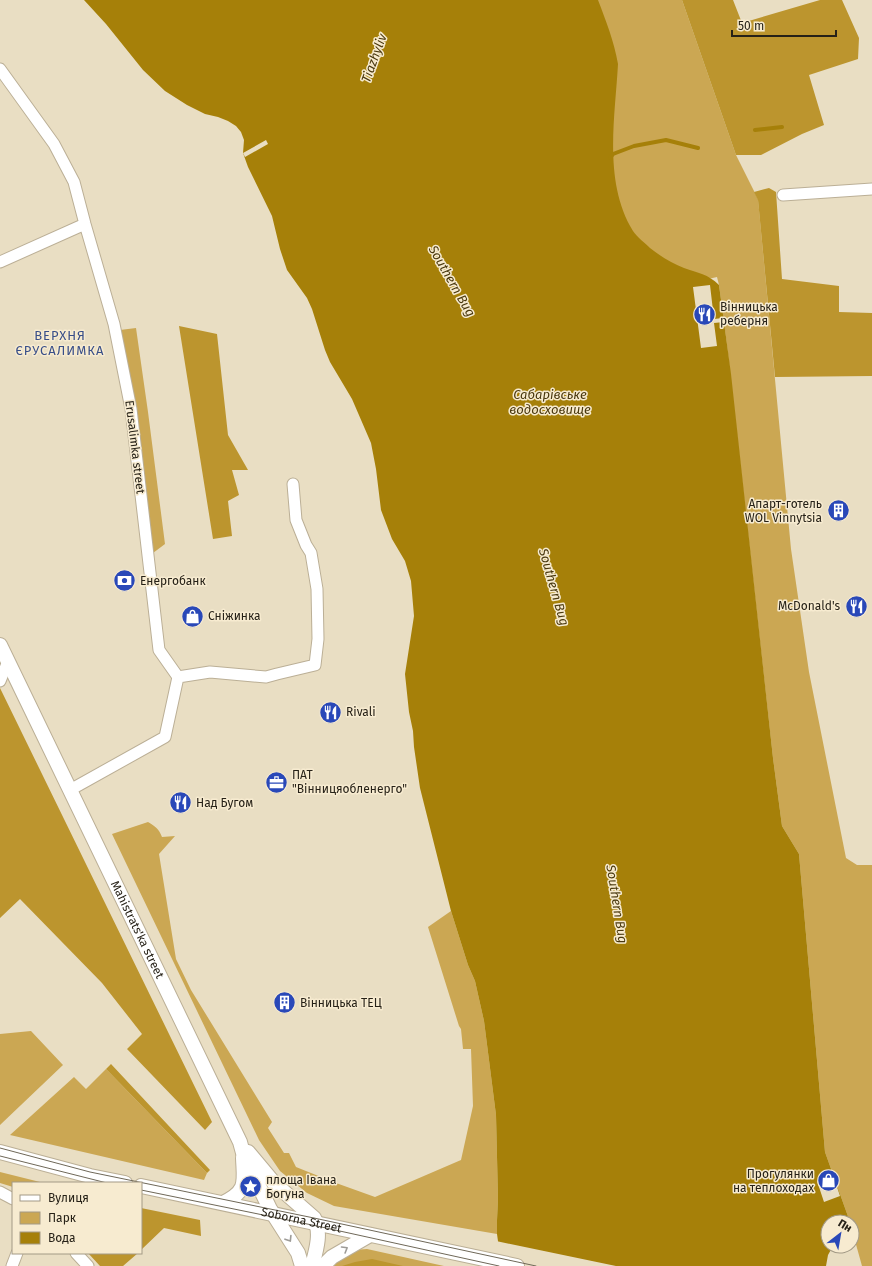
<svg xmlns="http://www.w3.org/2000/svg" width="872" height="1266" font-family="'Fira Sans',sans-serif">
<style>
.green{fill:#cba753}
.forest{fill:#bc952e}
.water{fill:#a68009}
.pier{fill:#e9dec3}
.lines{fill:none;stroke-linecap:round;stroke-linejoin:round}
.stream{stroke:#a68009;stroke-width:4}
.minor-casing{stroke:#bbaf96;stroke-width:13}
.tertiary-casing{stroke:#bbaf96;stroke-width:16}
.minor{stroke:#fff;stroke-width:11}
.tertiary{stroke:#fff;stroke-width:14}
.tram{stroke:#6f6858;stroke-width:1}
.oneway{stroke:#9d9b97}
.labels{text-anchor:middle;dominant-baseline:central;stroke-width:3;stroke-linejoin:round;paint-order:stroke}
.poi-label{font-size:12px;fill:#262117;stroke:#f7ebd0;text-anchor:start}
.street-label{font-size:12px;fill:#262117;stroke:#f7ebd0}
.water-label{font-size:13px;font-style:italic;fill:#49380e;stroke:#f7ebd0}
.neighbourhood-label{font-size:13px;letter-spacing:1px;fill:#384e88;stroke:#f7ebd0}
</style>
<rect width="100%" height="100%" fill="#e9dec3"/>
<path class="green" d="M582,0H682L736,155L758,199L791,549L809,672L846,858L857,865H872V1266H862L852,1230V1222H850L825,1152L799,854L782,826L773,758L727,345L719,285L717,277L628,297Z
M136,328L148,412L165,544L153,553L120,330Z
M148,822C155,826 159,829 162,837L175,836L159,854L176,959L191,990L272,1122L268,1128L284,1153H289L296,1167L336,1183L375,1197L461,1160L473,1106L471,1049H463L461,1029L459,1026L428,927L451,911L468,965L475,981L484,1021L496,1115L498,1199L497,1220V1234L334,1206L307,1193L280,1171L259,1140L112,834Z
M31,1031L63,1065L0,1125V1034Z
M106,1069L207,1173L204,1180L10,1135L74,1077L86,1089Z
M0,1172L44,1183H13V1187L0,1183Z
M367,1249L444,1266H325L354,1250Z"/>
<path class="forest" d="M682,0H733L742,23L820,0H842L859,38L858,59L809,75L824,125L802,134L761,155H736Z
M769,188L776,192L782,279L839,286V312L872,313V376L775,377L758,200L754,192Z
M179,326L217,334L228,435L248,470H232L239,495L228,501L232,536L213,539Z
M0,688L212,1122L205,1130L127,1049L142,1034L102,983L20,899L0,918Z
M111,1064L210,1170L207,1173L106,1069Z
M141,1208L200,1220L201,1236L164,1228L141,1250Z
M88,1253H138L123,1266H100Z
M372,1259L403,1266H342L355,1262Z"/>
<path class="water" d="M84,0H598C606,21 614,41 618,64C615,118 603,182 633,231C637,237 645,243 650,248C660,256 673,264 684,268C698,273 708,274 719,285L731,374L773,758L782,826L799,854L825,1152L850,1222H828V1246H833L828,1255L826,1266H501V1263L497,1234V1220L498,1199L496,1115L484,1021L475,981L468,965L451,911L420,788L414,747L413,731L409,712L405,674L414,616L411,581L405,561L392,539L381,510L376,469L371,443L352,399L330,362L325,350L312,309L307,298L287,270L280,249L272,216L248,167L243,153L244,140L241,132L236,126L228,121L218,117L205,114L187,105L165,91L143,70L106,24Z"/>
<path class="pier" d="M266,140L268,144L245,157L243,153Z
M710,285L714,319L723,318L724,322L714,323L717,346L701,348L693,287Z
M833,1175L840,1196L824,1202L817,1181Z
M496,1241L616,1266H499V1263Z"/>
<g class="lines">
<path class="stream" d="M755,130L782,127
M610,158L613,154L634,146L666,140L698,148"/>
<defs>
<path id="minor" d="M0,69L54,144L74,182L85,224L114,324L131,409L159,650L178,677L165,737L70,790
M783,195L872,189
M0,262L85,224
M178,677L210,672L266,677L277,674L315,665L318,639L317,589L311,553L306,545L296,520L293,484
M0,681L8,661
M0,1192L13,1199
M76,1253L88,1266
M12,1266L17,1253"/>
<g id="tertiary">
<path id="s1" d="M0,645L240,1142L243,1153L270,1209L298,1253L302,1266"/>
<path d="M0,1152L90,1176L125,1183"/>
<path d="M248,1152L274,1183L314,1218C322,1232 316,1251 312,1266"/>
<path id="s2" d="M141,1186L517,1266"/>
<path d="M223,1203C248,1191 244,1182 243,1158"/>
<path d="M323,1266L332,1257L370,1235"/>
</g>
</defs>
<use href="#minor" class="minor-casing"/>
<use href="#tertiary" class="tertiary-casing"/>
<use href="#minor" class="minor"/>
<use href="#tertiary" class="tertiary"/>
<path class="tram" d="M0,1148L90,1172L314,1218L536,1266
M0,1156L107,1183
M141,1190L317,1226L499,1266"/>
</g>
<defs><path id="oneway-chevron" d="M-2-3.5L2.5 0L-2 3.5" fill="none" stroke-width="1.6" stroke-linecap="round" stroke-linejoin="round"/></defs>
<g class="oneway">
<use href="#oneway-chevron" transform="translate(289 1239) rotate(58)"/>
<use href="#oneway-chevron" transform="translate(345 1249) rotate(-31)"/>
</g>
<defs>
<symbol id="restaurant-disc" viewBox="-11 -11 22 22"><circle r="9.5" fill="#2948b8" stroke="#f7ebd0"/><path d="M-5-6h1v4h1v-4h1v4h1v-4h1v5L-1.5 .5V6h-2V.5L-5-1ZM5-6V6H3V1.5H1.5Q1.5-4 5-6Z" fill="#fff"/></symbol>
<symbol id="building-disc" viewBox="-11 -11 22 22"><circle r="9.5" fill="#2948b8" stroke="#f7ebd0"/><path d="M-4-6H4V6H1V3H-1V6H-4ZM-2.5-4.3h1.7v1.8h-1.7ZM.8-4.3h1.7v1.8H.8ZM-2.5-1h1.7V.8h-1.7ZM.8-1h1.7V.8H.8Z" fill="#fff"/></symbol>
<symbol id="bank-disc" viewBox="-11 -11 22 22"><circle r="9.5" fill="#2948b8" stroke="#f7ebd0"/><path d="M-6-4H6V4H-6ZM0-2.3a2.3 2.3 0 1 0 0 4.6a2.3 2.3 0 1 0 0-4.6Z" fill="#fff"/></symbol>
<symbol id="shop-disc" viewBox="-11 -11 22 22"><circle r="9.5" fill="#2948b8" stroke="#f7ebd0"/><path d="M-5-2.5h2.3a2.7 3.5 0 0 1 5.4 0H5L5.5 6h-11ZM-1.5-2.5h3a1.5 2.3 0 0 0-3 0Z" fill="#fff"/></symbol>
<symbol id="office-disc" viewBox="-11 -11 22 22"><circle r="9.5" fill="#2948b8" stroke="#f7ebd0"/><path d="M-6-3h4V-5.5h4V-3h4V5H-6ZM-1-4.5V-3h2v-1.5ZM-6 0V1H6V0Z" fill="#fff"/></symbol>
<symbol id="sight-disc" viewBox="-11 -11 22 22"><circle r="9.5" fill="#2948b8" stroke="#f7ebd0"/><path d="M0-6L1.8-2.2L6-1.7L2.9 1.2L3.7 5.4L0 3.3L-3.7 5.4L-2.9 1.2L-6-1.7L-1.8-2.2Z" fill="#fff"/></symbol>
</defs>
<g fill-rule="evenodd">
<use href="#restaurant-disc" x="692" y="302" width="25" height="25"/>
<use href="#building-disc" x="826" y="498" width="25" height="25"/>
<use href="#bank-disc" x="112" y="568" width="25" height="25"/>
<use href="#restaurant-disc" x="844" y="594" width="25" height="25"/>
<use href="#shop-disc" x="180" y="604" width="25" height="25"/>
<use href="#restaurant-disc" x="318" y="700" width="25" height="25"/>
<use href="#office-disc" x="264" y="770" width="25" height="25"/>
<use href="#restaurant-disc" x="168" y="790" width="25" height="25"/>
<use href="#building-disc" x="272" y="990" width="25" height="25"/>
<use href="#shop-disc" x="816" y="1168" width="25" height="25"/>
<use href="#sight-disc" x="238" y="1174" width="25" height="25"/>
</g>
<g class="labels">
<g class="poi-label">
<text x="720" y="307">Вінницька<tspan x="720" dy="14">реберня</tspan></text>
<text x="822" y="504" text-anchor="end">Апарт-готель<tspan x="822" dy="14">WOL Vinnytsia</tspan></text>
<text x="140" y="581">Енергобанк</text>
<text x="840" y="606" text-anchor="end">McDonald's</text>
<text x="208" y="616">Сніжинка</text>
<text x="346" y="712">Rivali</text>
<text x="292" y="775">ПАТ<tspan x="292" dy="14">"Вінницяобленерго"</tspan></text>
<text x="196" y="803">Над Бугом</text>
<text x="300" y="1003">Вінницька ТЕЦ</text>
<text x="814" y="1174" text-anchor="end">Прогулянки<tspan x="814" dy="14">на теплоходах</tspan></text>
<text x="266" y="1180">площа Івана<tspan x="266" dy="14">Богуна</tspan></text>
</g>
<g class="street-label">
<text transform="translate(135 447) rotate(83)">Erusalimka street</text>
<text stroke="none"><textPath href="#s1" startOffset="316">Mahistrats'ka street</textPath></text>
<text stroke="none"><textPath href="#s2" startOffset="164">Soborna Street</textPath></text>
</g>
<g class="water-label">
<text transform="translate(374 58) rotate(-70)">Tiazhyliv</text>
<text transform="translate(452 281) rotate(60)">Southern Bug</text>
<text x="550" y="394">Сабарівське<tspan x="550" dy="15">водосховище</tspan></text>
<text transform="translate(554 587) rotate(74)">Southern Bug</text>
<text transform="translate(617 904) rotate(81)">Southern Bug</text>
</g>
<g class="neighbourhood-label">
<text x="60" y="335">ВЕРХНЯ<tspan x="60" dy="15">ЄРУСАЛИМКА</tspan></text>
</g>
</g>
<rect x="12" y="1182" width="130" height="72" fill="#f7ebd0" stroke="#a39a86"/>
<rect x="20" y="1195" width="20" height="6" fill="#ffffff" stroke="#a39a86"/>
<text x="48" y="1202" font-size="12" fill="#262117">Вулиця</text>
<rect x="20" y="1212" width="20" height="12" fill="#cba753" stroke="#a39a86"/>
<text x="48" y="1222" font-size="12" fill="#262117">Парк</text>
<rect x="20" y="1232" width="20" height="12" fill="#a68009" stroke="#a39a86"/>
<text x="48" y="1242" font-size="12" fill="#262117">Вода</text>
<g transform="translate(840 1234) rotate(31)"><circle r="19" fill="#f7ebd0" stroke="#a39a86"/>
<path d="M0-3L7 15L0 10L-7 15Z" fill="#2948b8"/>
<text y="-6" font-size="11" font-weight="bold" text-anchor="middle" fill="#262117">Пн</text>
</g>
<path d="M732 30v6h104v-6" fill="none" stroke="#262117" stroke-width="2"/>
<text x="738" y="30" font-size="12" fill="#262117" stroke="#f7ebd0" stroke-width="3" paint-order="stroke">50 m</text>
</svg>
